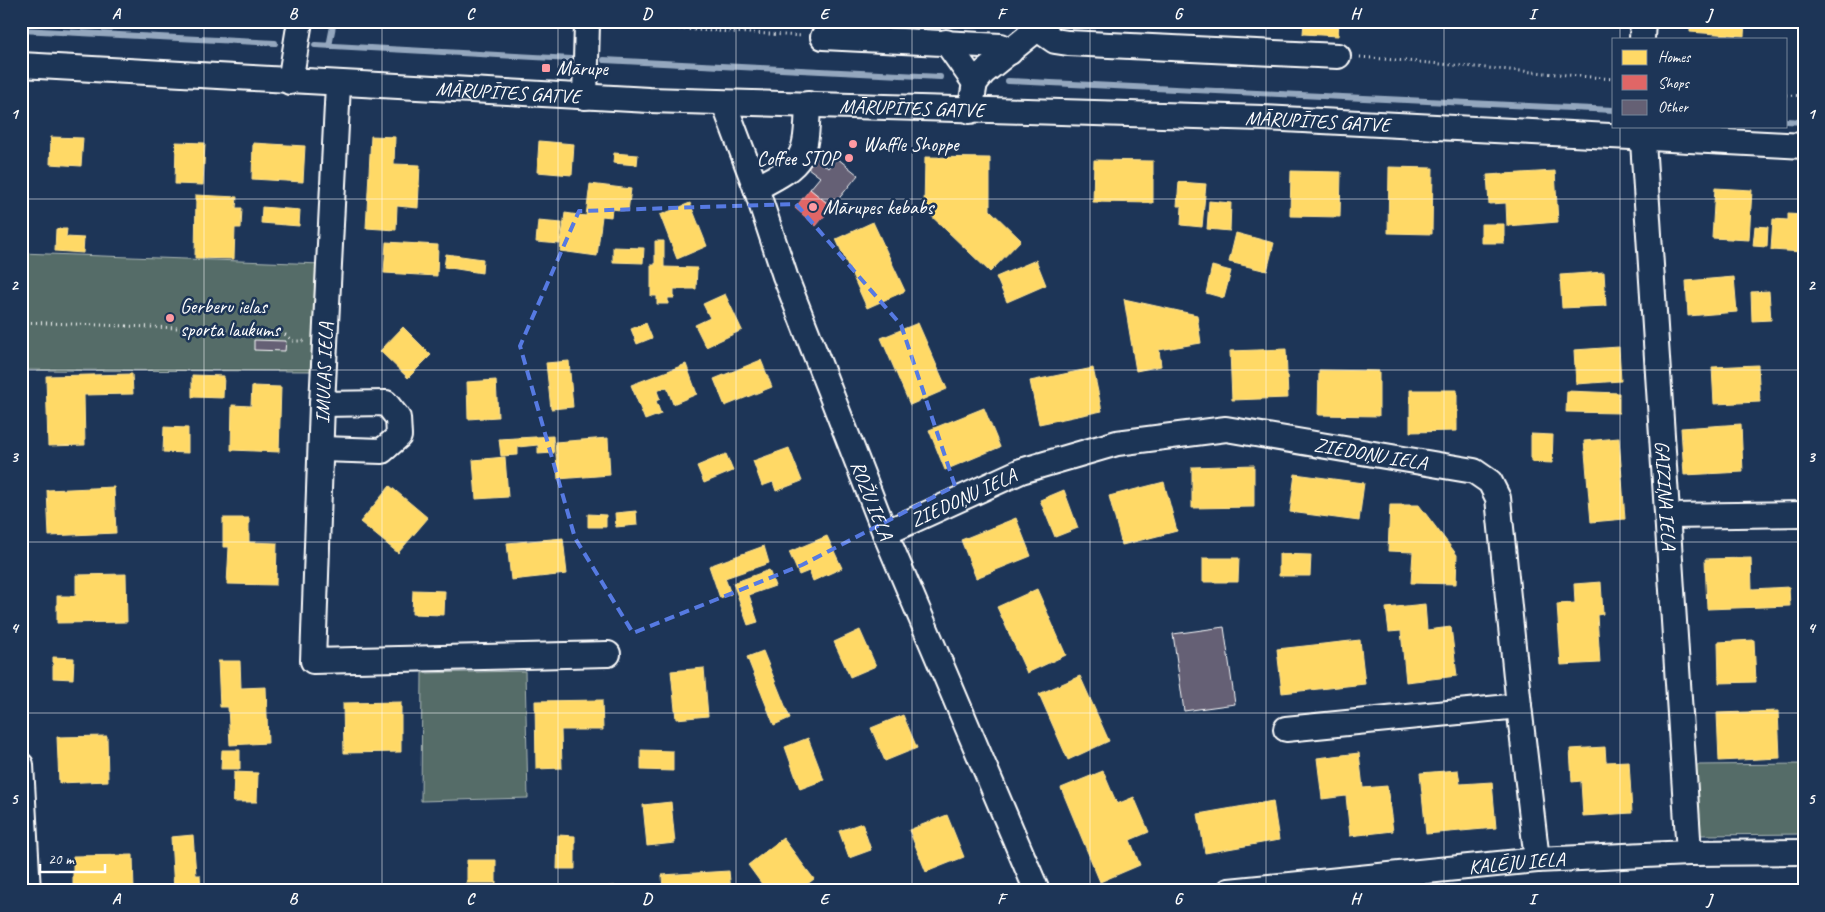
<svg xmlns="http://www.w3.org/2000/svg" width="1825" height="912" font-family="Caveat,sans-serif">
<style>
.green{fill:#556c68;stroke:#aab6b4}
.homes{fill:#ffd966;stroke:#ffe494}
.shops{fill:#e06666;stroke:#e99494}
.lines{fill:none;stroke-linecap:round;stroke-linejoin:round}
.stream{stroke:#94a7be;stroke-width:6}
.building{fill:#656074;stroke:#fff}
.minor-casing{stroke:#fff;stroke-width:28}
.path{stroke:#fff;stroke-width:3;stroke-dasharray:1 4;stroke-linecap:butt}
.minor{stroke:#1d3557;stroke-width:24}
.marked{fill:none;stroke:#567ae2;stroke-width:4;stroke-dasharray:10 6;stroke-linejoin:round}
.grid{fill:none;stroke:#fff;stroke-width:1;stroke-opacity:0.55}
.poi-dot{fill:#ff9aa2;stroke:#1d3557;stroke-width:2}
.labels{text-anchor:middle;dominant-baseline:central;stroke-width:5;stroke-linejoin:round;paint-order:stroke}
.poi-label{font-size:20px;fill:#fff;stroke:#1d3557;text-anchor:start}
.street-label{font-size:20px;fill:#fff;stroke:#1d3557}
.neatline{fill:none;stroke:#fff;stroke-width:2}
.grid-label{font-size:16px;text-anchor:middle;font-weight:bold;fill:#fff}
</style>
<rect width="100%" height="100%" fill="#1d3557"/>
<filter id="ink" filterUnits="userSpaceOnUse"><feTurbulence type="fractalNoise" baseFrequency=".02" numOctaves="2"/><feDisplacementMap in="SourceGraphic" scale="10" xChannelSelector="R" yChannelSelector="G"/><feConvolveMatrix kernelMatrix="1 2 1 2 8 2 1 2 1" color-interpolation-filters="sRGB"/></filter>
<g filter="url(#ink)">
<path class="green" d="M21,253L322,264L316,371L21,370Z
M525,671L528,798L421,801L422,673Z
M1804,764V834L1699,835L1696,765Z"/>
<path class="homes" d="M1304,21H1339L1338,36L1303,34Z
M1690,21H1745L1744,36L1690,32Z
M371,136L395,137L394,164L420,165L418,208L397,206L396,230L366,228Z
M51,137L83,138L81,166L50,164Z
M539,141L574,144L572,175L537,172Z
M176,142L205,143L203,185L175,184Z
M253,143L305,146L303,182L252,179Z
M614,153L638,155L637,165L613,163Z
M925,157L990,158V210L1021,240L990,272L924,209Z
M1094,160L1153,161V203L1093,202Z
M1389,167L1433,168L1432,234L1388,233Z
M1291,171L1341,172L1340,217L1290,216Z
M1555,171L1558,222L1507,226L1506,203L1489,204L1487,175Z
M1179,182L1206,184L1202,227L1181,225L1182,206H1177Z
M590,184L631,189L628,211L612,209L611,217L602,216L597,256L560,251L565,213L586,216Z
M1715,188L1752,190L1749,240L1712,238Z
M196,195L237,197L236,208H242L241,228H235L234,259L195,258Z
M1209,201L1231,203L1230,231L1207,229Z
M690,203L707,246L677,259L660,215Z
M262,207L300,210L299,226L261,223Z
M1788,214L1804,215L1802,252L1771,250L1773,219L1788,220Z
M538,221L562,223L560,244L536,242Z
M873,222L905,291L867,308L836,239Z
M1481,224H1504V243H1481Z
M1755,226L1768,227L1767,247L1753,246Z
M56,229H67L66,237L84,238L83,253L55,251Z
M1236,233L1274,243L1267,271L1229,262Z
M655,241H664V267L697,268L696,289H674V298H668V304H657V296H651V265H655Z
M386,242L438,245L437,276L384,273Z
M613,247L644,248L643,263L613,262Z
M446,254L483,259L482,273L444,267Z
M1036,260L1046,285L1007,302L996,277Z
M1212,266L1231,271L1224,298L1206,293Z
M1604,272L1606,306L1562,308L1560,275Z
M1734,277L1737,312L1688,316L1686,281Z
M1769,291L1771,320L1752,321L1751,292Z
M725,294L742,330L706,347L695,325L710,318L703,304Z
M1124,299L1197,315L1201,343L1159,350L1161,366L1136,371Z
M646,323L652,338L637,344L631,329Z
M918,323L947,389L910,405L881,338Z
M403,327L431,355L408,378L380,351Z
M1619,347L1621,381L1576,384L1574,350Z
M1286,349L1288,398L1232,400L1230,351Z
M761,360L772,387L725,406L714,379Z
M569,361L573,407L551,409L546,363Z
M686,364L697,394L673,404L667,387L657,391L660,399L656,401L661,414L645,420L631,385Z
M1758,365L1760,402L1714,404L1712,367Z
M1093,368L1102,411L1039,424L1030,381Z
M1319,370L1379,371V416L1318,415Z
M132,374L133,394L84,395L85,445L48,446L46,376Z
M192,375L224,376L223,398L192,397Z
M496,380L498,417L468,419L467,382Z
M252,386L281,387L279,452L231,450L232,405L251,406Z
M1410,390H1457V431L1410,432Z
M1567,391L1619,393V413L1566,412Z
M984,408L1000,447L945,470L929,430Z
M1741,424L1743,472L1684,475L1681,428Z
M164,427L188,428V453L163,452Z
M1531,434L1553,435L1552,463L1531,462Z
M553,436L554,453L538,454V445L518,447V455L501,456L499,439Z
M608,438L610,475L558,479L555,442Z
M1619,438L1625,519L1591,522L1584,441Z
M789,448L802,481L776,491L773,482L762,486L753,461Z
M726,454L733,471L704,483L697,466Z
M505,457L508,497L476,499L473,460Z
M1254,465V507L1192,508V467Z
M1295,474L1364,483L1359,521L1290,512Z
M1164,482L1177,531L1122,545L1109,496Z
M390,486L428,518L398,553L360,522Z
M114,487L116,533L49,536L47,490Z
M1064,490L1078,528L1055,537L1040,500Z
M1390,505H1419L1457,555L1456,584L1411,583L1413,552L1388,551Z
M636,511L637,525L616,527L615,513Z
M588,514L606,515V527H588Z
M223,518H249V542L277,543L276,585L227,584L229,547H223Z
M1016,518L1031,556L976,578L961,540Z
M827,536L842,568L813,581L809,571L799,575L789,552Z
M563,538L567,574L511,580L507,543Z
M764,546L769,563L725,578L731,594L720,598L709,566Z
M1279,554L1311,555L1310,576H1279Z
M1203,558H1239L1238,582H1203Z
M1751,558L1752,589L1789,587L1790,606L1707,609L1705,559Z
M769,570L775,586L749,595L758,622L748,625L733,583Z
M126,574L127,622L57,623V596H76V575Z
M1601,582L1603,614L1597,615L1600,663L1561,665L1557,604L1575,603L1574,584Z
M1037,589L1066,655L1027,673L997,607Z
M413,590L445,591L444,615L412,614Z
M1425,604L1427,630L1451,627L1457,676L1406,682L1401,631L1389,632L1386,608Z
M860,630L876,666L850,677L834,642Z
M1360,640L1365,684L1282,693L1277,649Z
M1754,640L1756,682L1719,683L1718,642Z
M763,651L790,718L774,725L747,657Z
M53,657L74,658L73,679L53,678Z
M218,661H240L241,688L266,687L268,743L230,745L228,707H220Z
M704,668L708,716L676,719L671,671Z
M1080,676L1109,741L1068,760L1039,694Z
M602,700L603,730H561L562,768L536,769L535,701Z
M401,702V752L344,753L343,703Z
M1778,711L1780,758L1719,761L1717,713Z
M903,715L917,748L885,761L871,728Z
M107,736L108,781L59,783L57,737Z
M808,738L824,780L800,789L785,747Z
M1605,747L1606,762L1629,761L1632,813L1583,816L1581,781L1572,782L1570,749Z
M222,750H240V769H221Z
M641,750L673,751V771L641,770Z
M1359,753L1363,788L1387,786L1393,831L1350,836L1346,796L1322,799L1317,758Z
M1458,770L1460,784L1492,782L1496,828L1426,834L1420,773Z
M1103,771L1117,804L1134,797L1149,832L1130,840L1140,865L1100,882L1061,788Z
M234,772L258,773L257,802H233Z
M1273,801L1279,840L1205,853L1198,814Z
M671,802L675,843L647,846L643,805Z
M947,815L964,857L926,872L909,830Z
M862,823L871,850L849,858L839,831Z
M193,835L196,875H200L201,891H174L171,837Z
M558,835L575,836V869H557Z
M783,838L814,879L798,891H767L748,865Z
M133,855L134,891H73V856Z
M467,860H496V883H467Z
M729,871L731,891H663L662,875Z
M615,886V891H582V888Z"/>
<path class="shops" d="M810,189L832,207L816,226L795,208Z"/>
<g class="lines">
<path class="stream" d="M21,30L275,43
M315,45L572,59
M329,46L334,21
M604,60L940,77
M1008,81L1614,110
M1786,121L1804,122"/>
</g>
<path class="building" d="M816,158L828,168L837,158L858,175L832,207L810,189L820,177L808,168Z
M254,340L286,341L285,351L254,350Z
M1224,627L1235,704L1184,711L1173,634Z"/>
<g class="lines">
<defs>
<g id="minor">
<path d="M1039,30L1055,41L1068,43L1338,56"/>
<path d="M823,37L1001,46L1010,52"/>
<path d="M1642,39L1643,21"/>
<path d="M946,42L975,83"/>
<path id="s1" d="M21,65L649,100L1263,118L1804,146"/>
<path d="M290,82L300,21"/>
<path d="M338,85L322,404L313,661L608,654"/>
<path d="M585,97L587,24"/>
<path id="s2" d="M724,103L756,188L785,276L885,533L1037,891"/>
<path d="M970,111L975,83L983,73L1047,21"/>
<path id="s3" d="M1642,126L1689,853"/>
<path d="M756,188C805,163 806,159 808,104"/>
<path d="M322,449L382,451L399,436L398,418L386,403L322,404"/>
<path d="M1669,516L1804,514"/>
<path id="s4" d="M885,533L1021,471L1117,443L1226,429L1474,471L1490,482L1498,498L1519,706L1537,860"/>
<path d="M1286,729L1519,706"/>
<path d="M21,765L28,891"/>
<path id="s5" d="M1229,891L1537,860L1689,853L1804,852"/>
</g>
</defs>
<use href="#minor" class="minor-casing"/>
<path class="path" d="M516,21L566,23
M609,25L803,36
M1360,57L1614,79
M1786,95L1804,96
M21,322L282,332L293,341H305"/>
<use href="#minor" class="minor"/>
</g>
</g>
<path class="marked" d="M796,204L901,325L955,486L802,565L633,633L575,538L520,346L579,211Z"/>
<path class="grid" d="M204,21V891M382,21V891M558,21V891M736,21V891M912,21V891M1090,21V891M1266,21V891M1444,21V891M1620,21V39M1620,126V891M21,199H1804M21,370H1804M21,542H1804M21,713H1804"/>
<g class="poi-dot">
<rect x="541" y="63" width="10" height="10" rx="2.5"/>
<circle cx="853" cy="144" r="5"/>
<circle cx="849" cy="158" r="5"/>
<circle cx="813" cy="207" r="5"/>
<circle cx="170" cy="318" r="5"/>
</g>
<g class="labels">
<g class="poi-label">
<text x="556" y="68">Mārupe</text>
<text x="863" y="144">Waffle Shoppe</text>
<text x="839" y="158" text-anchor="end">Coffee STOP</text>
<text x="823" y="207">Mārupes kebabs</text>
<text x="180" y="306">Gerberu ielas<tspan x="180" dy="23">sporta laukums</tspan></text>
</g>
<g class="street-label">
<text stroke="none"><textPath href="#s1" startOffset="488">MĀRUPĪTES GATVE</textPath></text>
<text stroke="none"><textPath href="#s1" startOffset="892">MĀRUPĪTES GATVE</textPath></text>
<text stroke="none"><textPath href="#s1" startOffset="1298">MĀRUPĪTES GATVE</textPath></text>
<text transform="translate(324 373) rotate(-88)">IMULAS IELA</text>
<text stroke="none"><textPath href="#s4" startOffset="506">ZIEDOŅU IELA</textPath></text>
<text stroke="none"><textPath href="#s3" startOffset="370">GAIZIŅA IELA</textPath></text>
<text stroke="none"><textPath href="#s4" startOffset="86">ZIEDOŅU IELA</textPath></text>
<text stroke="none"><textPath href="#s2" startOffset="424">ROŽU IELA</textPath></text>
<text stroke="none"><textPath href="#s5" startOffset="289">KALĒJU IELA</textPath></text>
</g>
</g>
<rect width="1825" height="912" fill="none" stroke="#1d3557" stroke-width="55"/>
<rect x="1612" y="38" width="175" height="90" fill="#1d3557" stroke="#77869a"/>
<rect x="1622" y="50" width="25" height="15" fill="#ffd966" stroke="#77869a"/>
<text x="1658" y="62" font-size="15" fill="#ffffff">Homes</text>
<rect x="1622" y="75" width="25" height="15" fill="#e06666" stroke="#77869a"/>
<text x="1658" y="88" font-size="15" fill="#ffffff">Shops</text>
<rect x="1622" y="100" width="25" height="15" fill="#656074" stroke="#77869a"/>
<text x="1658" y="112" font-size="15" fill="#ffffff">Other</text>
<path d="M40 864v8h65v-8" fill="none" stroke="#ffffff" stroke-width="2.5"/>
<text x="48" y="864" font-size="15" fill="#ffffff" stroke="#1d3557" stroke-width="4" paint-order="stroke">20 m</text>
<rect x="28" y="28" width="1770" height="856" class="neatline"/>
<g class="grid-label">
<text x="116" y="19">A</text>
<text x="293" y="19">B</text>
<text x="470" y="19">C</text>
<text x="647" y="19">D</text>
<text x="824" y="19">E</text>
<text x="1001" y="19">F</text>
<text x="1178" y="19">G</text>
<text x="1355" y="19">H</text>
<text x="1532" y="19">I</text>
<text x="1709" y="19">J</text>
<text x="14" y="119">1</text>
<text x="1811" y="119">1</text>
<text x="14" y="290">2</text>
<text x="1811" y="290">2</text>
<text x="14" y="462">3</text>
<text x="1811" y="462">3</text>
<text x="14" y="633">4</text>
<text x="1811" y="633">4</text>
<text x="14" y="804">5</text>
<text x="1811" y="804">5</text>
<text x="116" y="904">A</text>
<text x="293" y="904">B</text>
<text x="470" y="904">C</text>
<text x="647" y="904">D</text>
<text x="824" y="904">E</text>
<text x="1001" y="904">F</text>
<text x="1178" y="904">G</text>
<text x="1355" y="904">H</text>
<text x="1532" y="904">I</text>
<text x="1709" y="904">J</text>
</g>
</svg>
